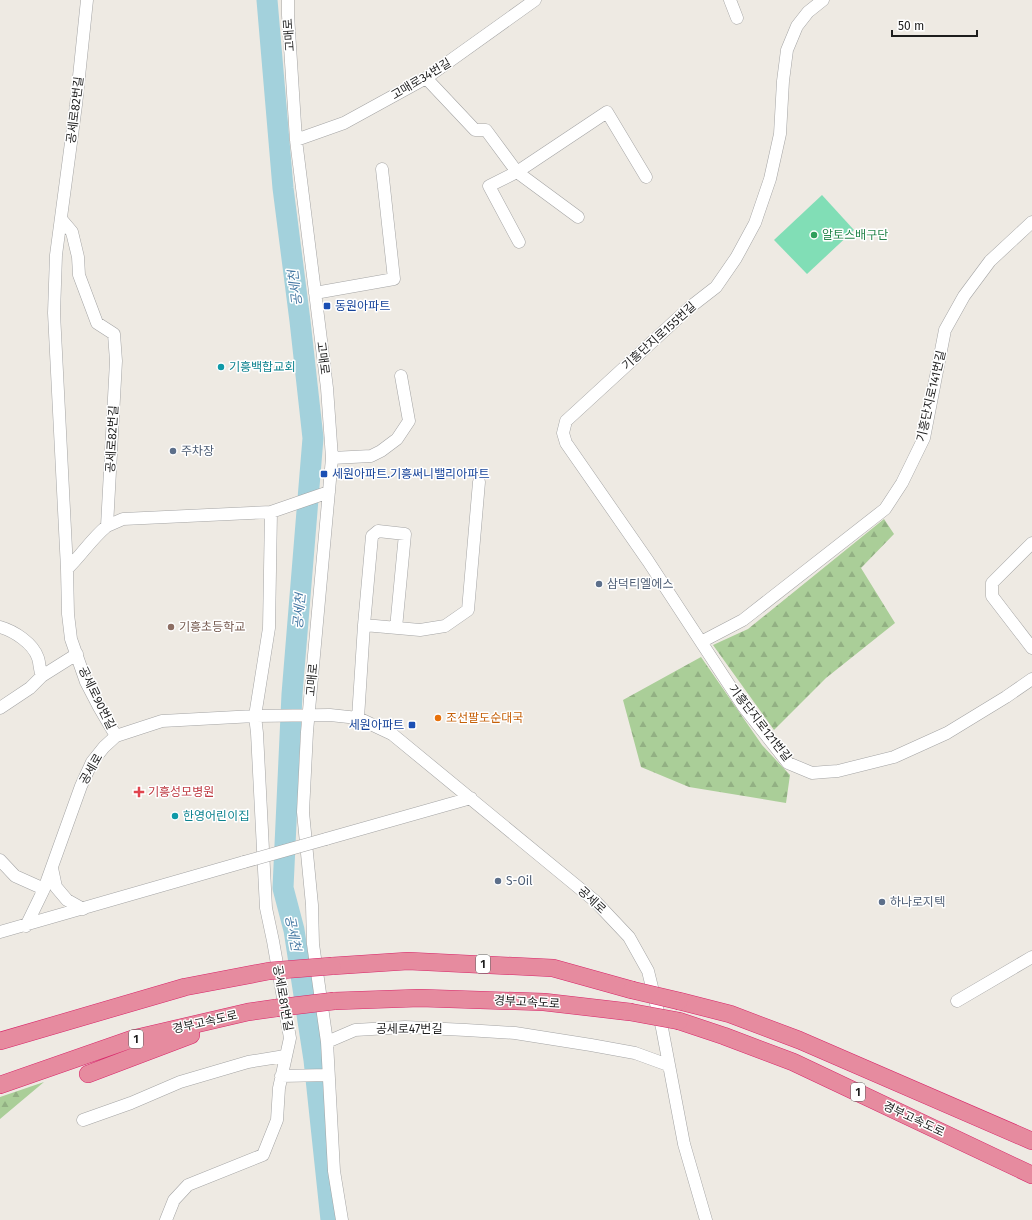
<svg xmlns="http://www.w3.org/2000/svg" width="1032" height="1220" font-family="'Fira Sans','Noto Sans KR',sans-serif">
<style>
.forest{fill:url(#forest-firs)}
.pitch{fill:#81deb6}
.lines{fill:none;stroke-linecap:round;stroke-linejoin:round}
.river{stroke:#a3d1dc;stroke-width:21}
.minor-casing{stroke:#a4a4a4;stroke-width:13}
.highway-casing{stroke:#d82569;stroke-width:18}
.minor{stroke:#fff;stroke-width:12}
.highway{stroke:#e68b9f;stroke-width:17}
.minor-bridge-casing{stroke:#a4a4a4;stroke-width:13;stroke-linecap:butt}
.highway-bridge-casing{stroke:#d82569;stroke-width:18;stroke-linecap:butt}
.minor-bridge{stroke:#fff;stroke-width:12}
.highway-bridge{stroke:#e68b9f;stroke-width:17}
.leisure-dot{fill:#2e9e5b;stroke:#fff;stroke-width:1.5}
.transit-dot{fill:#1a4fb4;stroke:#fff;stroke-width:1.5}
.culture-dot{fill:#0f9aa8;stroke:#fff;stroke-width:1.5}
.service-dot{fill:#5c6f8a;stroke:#fff;stroke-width:1.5}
.education-dot{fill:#8d6e63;stroke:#fff;stroke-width:1.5}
.food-dot{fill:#e8710a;stroke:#fff;stroke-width:1.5}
.health-dot{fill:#e0444e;stroke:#fff;stroke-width:1.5}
.labels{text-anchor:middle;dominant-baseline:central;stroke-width:3;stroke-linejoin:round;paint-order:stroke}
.shield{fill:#fff;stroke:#616161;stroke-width:1}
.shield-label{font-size:11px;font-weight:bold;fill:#1d1d1d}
.street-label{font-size:12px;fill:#1d1d1d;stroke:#fff}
.leisure-label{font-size:12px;fill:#27864d;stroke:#fff;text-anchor:start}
.transit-label{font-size:12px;fill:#164399;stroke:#fff;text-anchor:start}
.culture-label{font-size:12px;fill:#0d838f;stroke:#fff;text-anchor:start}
.service-label{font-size:12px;fill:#4e5e75;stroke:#fff;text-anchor:start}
.education-label{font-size:12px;fill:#785e54;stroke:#fff;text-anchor:start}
.food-label{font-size:12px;fill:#c56008;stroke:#fff;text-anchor:start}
.health-label{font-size:12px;fill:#be3a42;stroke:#fff;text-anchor:start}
.water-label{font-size:13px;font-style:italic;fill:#477aa4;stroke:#fff}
</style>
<defs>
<pattern id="forest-firs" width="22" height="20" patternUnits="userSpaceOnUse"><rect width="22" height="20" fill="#aace98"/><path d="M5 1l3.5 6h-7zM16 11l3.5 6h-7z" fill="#92b083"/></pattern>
</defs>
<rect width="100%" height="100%" fill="#eeeae3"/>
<path class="forest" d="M884,519L894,534L861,568L895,623L826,678L774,730L713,645L748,629Z
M701,657L762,745L790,775L786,803L689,787L641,767L623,700Z
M44,1082L0,1119V1097Z"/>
<path class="pitch" d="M822,195L854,230L807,274L774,240Z"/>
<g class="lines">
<path class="river" d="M267,0L283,188L300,321L313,438L292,694L283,888L294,930L314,1060L331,1220"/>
<defs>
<path id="minor" d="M87,0L76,105L56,255L54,313L67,569L68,614L71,639L86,682L99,707L116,736
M288,0V15L296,140L327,388L332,458L307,732L303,812L312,905L313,944L327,1042
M730,0L737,18
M823,0L808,12L797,26L787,50L783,81L780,134L770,179L755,223L736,258L716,287L689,308L566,421L563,433L566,443L648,561L743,706L788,763L812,773L824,772L838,771L894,757L947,733L1006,697L1032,679
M426,78L475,130H486L517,172L489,186L519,242
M296,140L344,123L426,78L535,0
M578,217L517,172L607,112L646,177
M61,219L72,232L78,257L79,275L97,323L114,334L116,361L107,526L123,519L271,512L269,628L255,716L257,733L266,908L273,941L290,1038L279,1088L277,1120L263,1155L188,1185L174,1200L166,1220
M315,293L394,279L382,169
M332,458L371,456L381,451L397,439L409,421L401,376
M271,512L329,492
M1032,543L992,583V596L1032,648
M67,569C81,556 91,539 107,526
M364,625L420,630L445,626L468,610L479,482
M0,627C14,631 33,643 38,658C40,664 39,669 42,676
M701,642L743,620L885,509L902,483L924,438L945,330L964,296L990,261L1032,222
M0,708L30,688L42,676L77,654
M358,718L364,625L372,536L378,531L405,534L396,628
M326,839L471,798
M0,860L15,876L44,889
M52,868L56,887L67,900L83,909
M26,926L44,889L81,786L92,762L104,747L116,736L162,721L255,716L330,715L358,718L392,734L595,901L629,937L648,971L662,1028L684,1144L706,1220
M0,932L244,862
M957,1001L1032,957
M281,1076L328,1075
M83,1120L131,1103L180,1082L248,1062L285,1056
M342,1220L334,1171L327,1042L355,1030L405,1027L466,1030L515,1033L591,1045L635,1053L668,1065"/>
<path id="highway" d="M332,966L408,961L553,968L632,990
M334,1001L420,998L544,1002L630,1012
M679,1001L730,1014L799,1040L1032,1141
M679,1021L724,1036L793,1062L1032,1175
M0,1041L185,987L269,971
M88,1074L191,1035
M0,1085L132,1039L248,1012L276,1008"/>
</defs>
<use href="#minor" class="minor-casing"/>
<use href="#highway" class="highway-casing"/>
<use href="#minor" class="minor"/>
<use href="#highway" class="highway"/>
<defs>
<path id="minor-bridge" d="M244,862L326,839"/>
<path id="highway-bridge" d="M269,971L332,966
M632,990L679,1001
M276,1008L334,1001
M630,1012L679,1021"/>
</defs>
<use href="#minor-bridge" class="minor-bridge-casing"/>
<use href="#highway-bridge" class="highway-bridge-casing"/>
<use href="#minor-bridge" class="minor-bridge"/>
<use href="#highway-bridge" class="highway-bridge"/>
</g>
<circle class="leisure-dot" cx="814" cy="235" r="4"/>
<g class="transit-dot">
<rect x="323" y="302" width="8" height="8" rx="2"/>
<rect x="320" y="470" width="8" height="8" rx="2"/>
<rect x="408" y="721" width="8" height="8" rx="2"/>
</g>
<g class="culture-dot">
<circle cx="221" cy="367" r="4"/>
<circle cx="175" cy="816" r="4"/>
</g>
<g class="service-dot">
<circle cx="173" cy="451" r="4"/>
<circle cx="599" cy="584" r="4"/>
<circle cx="498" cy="881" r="4"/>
<circle cx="882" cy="902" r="4"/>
</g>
<circle class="education-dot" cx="171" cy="627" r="4"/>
<circle class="food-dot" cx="438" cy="718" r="4"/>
<path class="health-dot" d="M137 786h4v4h4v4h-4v4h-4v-4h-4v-4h4z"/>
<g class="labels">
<g class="shield">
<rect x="476" y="955" width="14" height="18" rx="3"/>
<rect x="129" y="1030" width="14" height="18" rx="3"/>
<rect x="851" y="1083" width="14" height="18" rx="3"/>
</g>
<g class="shield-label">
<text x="483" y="964">1</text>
<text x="136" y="1039">1</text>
<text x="858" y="1092">1</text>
</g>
<g class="street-label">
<text transform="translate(289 35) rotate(-94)">고매로</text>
<text transform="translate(421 79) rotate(-31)">고매로34번길</text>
<text transform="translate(75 110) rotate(-83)">공세로82번길</text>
<text transform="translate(659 336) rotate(-42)">기흥단지로155번길</text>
<text transform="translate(323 358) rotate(83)">고매로</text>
<text transform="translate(931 396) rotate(-77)">기흥단지로141번길</text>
<text transform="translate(112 439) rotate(-87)">공세로82번길</text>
<text transform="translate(312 680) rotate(-85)">고매로</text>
<text transform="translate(97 698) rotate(64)">공세로90번길</text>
<text transform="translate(760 723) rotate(52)">기흥단지로121번길</text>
<text transform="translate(91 769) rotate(-60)">공세로</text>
<text transform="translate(592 900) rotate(43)">공세로</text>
<text transform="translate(283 998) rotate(80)">공세로81번길</text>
<text transform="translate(527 1002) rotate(3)">경부고속도로</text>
<text transform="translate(205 1022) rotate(-13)">경부고속도로</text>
<text x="409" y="1029">공세로47번길</text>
<text transform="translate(914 1119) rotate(25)">경부고속도로</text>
</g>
<g class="leisure-label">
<text x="822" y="235">알토스배구단</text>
</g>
<g class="transit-label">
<text x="335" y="306">동원아파트</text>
<text x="332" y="474">세원아파트.기흥써니밸리아파트</text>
<text x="404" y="725" text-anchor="end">세원아파트</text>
</g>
<g class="culture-label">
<text x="229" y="367">기흥백합교회</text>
<text x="183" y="816">한영어린이집</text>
</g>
<g class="service-label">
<text x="181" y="451">주차장</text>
<text x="607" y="584">삼덕티엘에스</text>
<text x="506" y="881">S-Oil</text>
<text x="890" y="902">하나로지텍</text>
</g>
<g class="education-label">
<text x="179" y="627">기흥초등학교</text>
</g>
<g class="food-label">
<text x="446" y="718">조선팔도순대국</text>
</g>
<g class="health-label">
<text x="148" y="792">기흥성모병원</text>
</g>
<g class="water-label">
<text transform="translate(295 288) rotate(-97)">공세천</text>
<text transform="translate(299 611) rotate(-85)">공세천</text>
<text transform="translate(293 933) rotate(79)">공세천</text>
</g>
</g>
<path d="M892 30v6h85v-6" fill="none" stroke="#1d1d1d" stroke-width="2"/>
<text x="898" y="30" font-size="12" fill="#1d1d1d" stroke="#ffffff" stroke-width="3" paint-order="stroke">50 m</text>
</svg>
